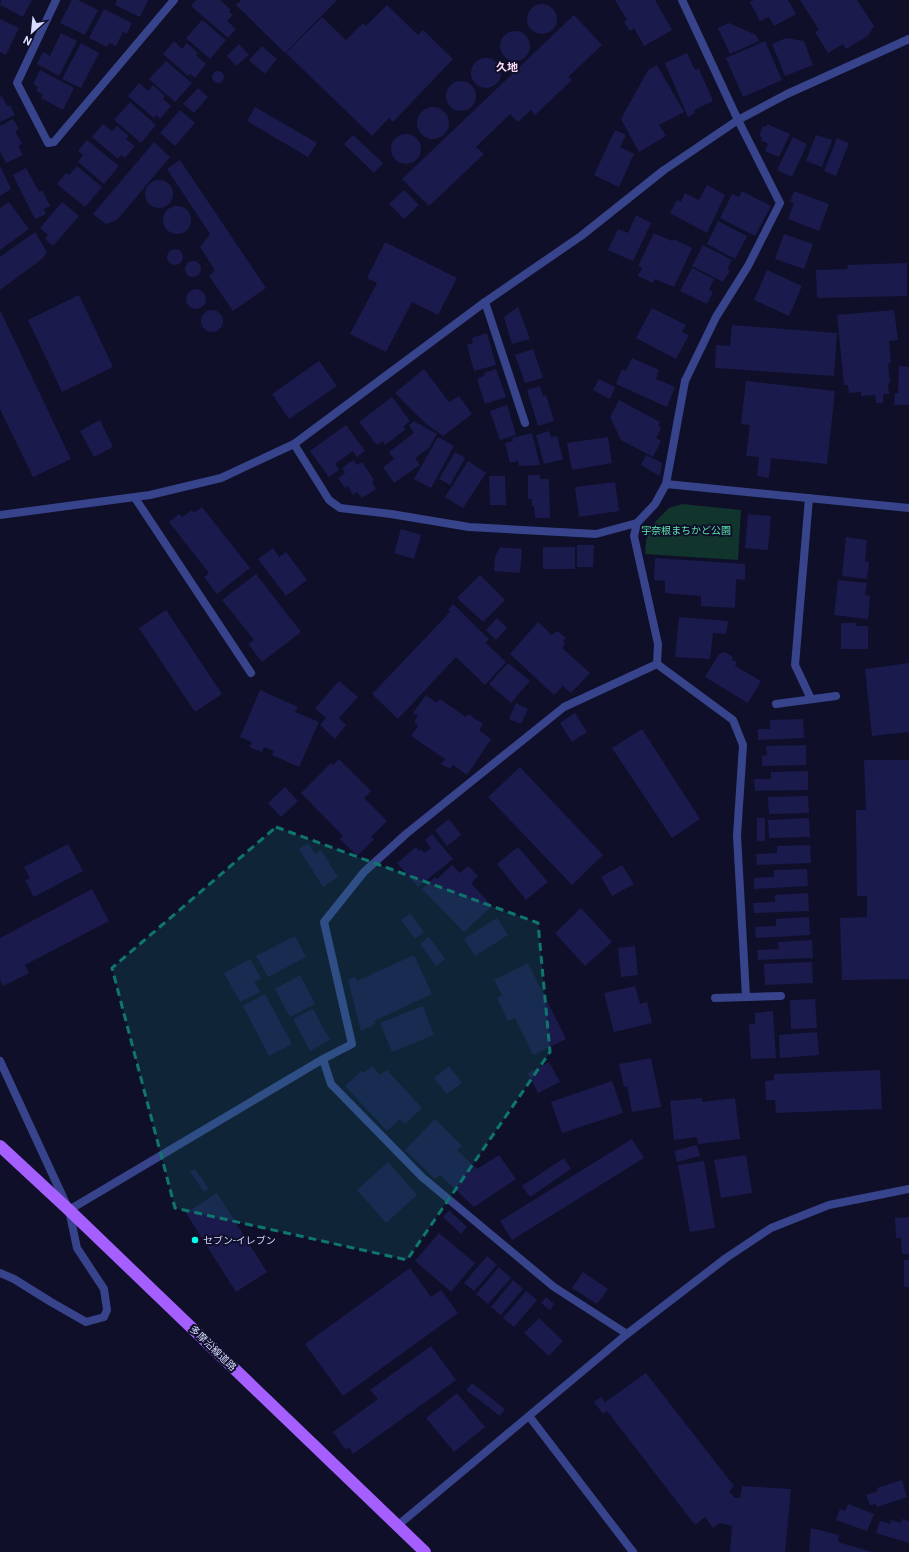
<svg xmlns="http://www.w3.org/2000/svg" width="909" height="1552" font-family="Roboto,'Noto Sans JP',sans-serif">
<style>
.green{fill:#11342d}
.building{fill:#1b1a4c}
.lines{fill:none;stroke-linecap:round;stroke-linejoin:round}
.lane{stroke:#37448b;stroke-width:8}
.street{stroke:#37448b;stroke-width:8}
.primary{stroke:#a55fff;stroke-width:12}
.marked{fill:#0f766e;fill-opacity:0.2;stroke:#0f766e;stroke-width:3;stroke-dasharray:8 5;stroke-linejoin:round}
.poi-dot{fill:#04ffe9;stroke:#0f0f2a;stroke-width:1.5}
.labels{text-anchor:middle;dominant-baseline:central;stroke-width:4;stroke-linejoin:round;paint-order:stroke}
.park-label{font-size:10px;fill:#5ce7aa;stroke:#0f0f2a}
.poi-label{font-size:10px;fill:#d8dbff;stroke:#0f0f2a;text-anchor:start}
.street-label{font-size:10px;fill:#d8dbff;stroke:#0f0f2a}
.neighbourhood-label{font-size:11px;font-weight:bold;fill:#ffdaf8;stroke:#0f0f2a}
</style>
<rect width="100%" height="100%" fill="#0f0f2a"/>
<path class="green" d="M682,504L741,510L738,560L645,554L646,541L649,532L656,521L669,508Z"/>
<path class="building" d="M1,0H32L23,17L0,5Z
M72,0H78L98,10L85,35L60,23Z
M117,0H148L140,17L115,5Z
M196,0H220L231,10L229,12L233,15L227,21L236,29L228,38L191,6Z
M241,0H337L285,53L236,5Z
M615,0H655L672,30L644,46L634,28L630,31L624,22L627,20Z
M753,0H788L796,14L774,26L769,17L760,21L750,2Z
M800,0H857L874,26L868,36L846,49L843,44L828,53L815,32L819,30Z
M527 19a15 15 0 1 1 30 0a15 15 0 1 1-30 0Z
M387,5L418,35L423,30L453,59L393,122L389,118L372,136L286,53L322,17L346,40L363,23L366,26Z
M104,9L132,23L127,34L123,32L116,46L109,43L107,47L89,38Z
M574,15L602,45L568,77L572,80L535,115L531,110L518,122L510,114L476,147L484,154L429,206L402,179Z
M0,19L19,28L6,55L0,52Z
M202,20L226,40L210,59L186,38Z
M729,23L756,35L759,41L730,54L718,28Z
M500 46a15 15 0 1 1 30 0a15 15 0 1 1-30 0Z
M61,33L77,41L59,76L37,64L43,52L50,56Z
M786,38L804,41L813,65L785,76L772,44Z
M174,41L182,49L187,43L198,53L196,55L206,64L195,78L190,74L188,76L163,54Z
M765,41L782,80L743,97L726,58Z
M81,43L99,53L81,88L62,79Z
M239,44L249,55L236,66L227,56Z
M262,46L277,59L265,74L249,60Z
M687,53L695,70L699,69L713,101L694,110L695,113L688,117L665,63Z
M471 73a15 15 0 1 1 30 0a15 15 0 1 1-30 0Z
M166,61L192,83L175,102L149,79Z
M657,65L684,112L659,125L666,136L639,152L621,119L648,70Z
M40,70L74,88L63,110L41,98L42,94L36,91L38,87L33,84Z
M212 77a6 6 0 1 1 12 0a6 6 0 1 1-12 0Z
M446 96a15 15 0 1 1 30 0a15 15 0 1 1-30 0Z
M139,83L148,91L153,85L165,96L163,99L171,106L160,119L156,115L154,118L128,96Z
M198,88L208,97L194,113L183,104Z
M2,96L7,106L10,105L15,115L0,122V97Z
M130,102L156,125L141,143L114,120Z
M255,107L317,143L308,157L247,121Z
M417 123a16 16 0 1 1 32 0a16 16 0 1 1-32 0Z
M180,110L195,123L175,146L160,133Z
M13,119L19,129L15,131L22,144L18,146L23,155L6,163L0,151V126Z
M103,124L112,131L117,126L129,136L126,139L135,146L125,158L121,155L118,159L92,137Z
M767,124L790,134L779,157L765,151L768,144L761,140L762,137L759,136L763,126L766,127Z
M615,130L626,135L620,147L634,154L619,187L594,175Z
M391 149a15 15 0 1 1 30 0a15 15 0 1 1-30 0Z
M353,135L383,163L374,173L344,144Z
M816,135L832,140L822,167L806,161Z
M793,137L807,144L792,177L777,170Z
M837,138L849,143L836,176L824,171Z
M87,140L119,166L104,184L78,162L83,155L78,151Z
M154,142L170,157L117,220L106,224L93,214Z
M180,160L266,288L233,311L209,276L215,270L200,247L210,234L167,169Z
M0,166L11,189L0,196Z
M77,166L102,187L85,207L57,184L66,173L69,175Z
M26,168L39,192L42,190L50,206L44,209L46,214L35,219L13,175Z
M145 194a14 14 0 1 1 28 0a14 14 0 1 1-28 0Z
M707,185L725,195L707,233L670,213L677,200L681,202L685,193L699,200Z
M404,190L419,205L404,219L389,204Z
M742,191L771,206L755,236L720,218L732,194L739,197Z
M794,191L829,204L819,231L788,219L794,203L790,202Z
M9,202L29,229L0,250V208Z
M62,202L79,216L53,246L45,239L48,235L40,228Z
M163 220a14 14 0 1 1 28 0a14 14 0 1 1-28 0Z
M636,215L651,223L633,261L608,250L618,229L628,233Z
M718,221L747,236L735,259L707,244Z
M35,232L47,252L42,259L0,290V257Z
M654,233L672,241L673,239L692,248L674,287L655,279L653,283L638,276L642,268L638,266Z
M784,234L813,244L804,269L775,259Z
M385,242L457,278L438,315L412,302L386,352L350,334L377,283L367,278Z
M703,245L732,260L727,269L730,270L723,282L692,266Z
M167 257a8 8 0 1 1 16 0a8 8 0 1 1-16 0Z
M185 269a8 8 0 1 1 16 0a8 8 0 1 1-16 0Z
M907,263V296L817,298L816,270L848,269L847,265Z
M692,268L714,279L709,290L713,292L707,304L680,291Z
M767,270L802,286L789,316L754,300Z
M186 299a10 10 0 1 1 20 0a10 10 0 1 1-20 0Z
M79,295L113,367L62,392L28,320Z
M518,307L530,339L512,344L504,317Z
M652,308L686,325L682,332L689,335L676,359L636,338Z
M201 321a11 11 0 1 1 22 0a11 11 0 1 1-22 0Z
M0,310L71,459L33,477L0,409Z
M894,310L898,340L889,341L891,363H888L890,383H888L889,394H883V403H876L875,395L861,396V392L849,393L848,385H844L837,315Z
M732,325L837,333L834,376L715,368L716,345L730,346Z
M487,333L496,365L474,371L467,345L473,343L472,338Z
M533,349L543,378L525,383L515,355Z
M632,358L659,370L656,379L675,387L667,407L616,384L622,369L626,371Z
M319,361L337,386L289,419L272,394Z
M899,366L909,367V405H894L895,393H898Z
M424,369L449,402L459,396L472,414L443,436L426,424L395,393Z
M496,369L506,397L485,404L477,379L485,375L484,373Z
M599,379L615,387L610,399L593,390Z
M746,381L835,391L827,464L771,458L769,478L757,476L759,457L746,456L750,425L741,424Z
M540,386L543,396L546,395L554,421L538,426L527,390Z
M392,397L410,421L403,427L406,429L385,445L383,441L377,445L359,422Z
M619,400L660,422L658,425L661,428L656,438L661,441L653,457L621,440L610,417Z
M507,405L516,435L500,440L490,411Z
M100,420L113,447L94,457L80,431Z
M414,421L437,434L429,448L415,458L420,465L394,483L383,467L394,459L389,452L414,433L409,425Z
M346,425L365,451L357,457L353,451L335,464L339,470L329,477L310,451Z
M549,431L551,437L557,436L563,459L544,464L536,435Z
M532,433L540,465L519,466L518,461L510,463L505,443L513,441L512,438Z
M438,437L454,446L431,488L414,479Z
M608,437L612,463L572,470L567,443Z
M455,452L465,458L450,485L439,479Z
M646,455L662,463L660,476L641,465Z
M353,460L357,465L362,462L374,480L372,482L376,489L362,498L357,492L353,495L348,486L345,488L338,478L345,473L342,468Z
M468,461L486,473L463,508L445,497Z
M528,475H540V479H549L550,518H535L534,506H532V499H528Z
M489,476H505L506,505H490Z
M615,482L619,511L579,517L575,487Z
M202,507L250,568L217,594L204,577L209,573L169,522L179,514L182,517L192,510L194,513Z
M748,514L771,516L768,550L745,548Z
M401,529L421,535L414,559L394,553Z
M846,537L867,540L865,561L869,562L867,579L842,576Z
M577,545H594L593,567H577Z
M500,547L522,549L520,573L494,571L495,557Z
M543,547H575V569H543Z
M273,548L279,557L286,552L307,580L286,596L258,559Z
M655,558L745,564V580L736,579L735,608L701,606V596L665,593V581L654,580Z
M256,574L301,632L262,662L248,644L254,640L222,600Z
M480,575L505,600L483,622L457,598Z
M838,580L867,583L865,595L870,596L868,619L834,615Z
M453,604L489,639L486,643L506,662L485,685L456,657L398,719L372,694L450,612L448,610Z
M166,610L222,694L195,712L139,628Z
M679,617L728,621L726,634L713,633L710,659L675,657Z
M497,618L507,628L496,640L486,630Z
M538,622L552,635L557,631L566,638L563,641L565,644L562,648L590,673L571,693L563,686L554,695L510,654Z
M841,623H856V626H868V649H841Z
M725,652L733,657L732,660L737,662L735,666L761,681L748,703L705,677L719,654Z
M508,663L530,681L511,703L489,684Z
M909,663V732L872,736L865,669Z
M339,681L358,697L339,718L346,725L335,739L320,725L326,718L315,708Z
M260,690L298,707L295,712L319,722L299,767L272,755L274,751L264,747L262,752L249,747L252,742L240,737Z
M426,695L437,703L440,699L466,717L468,714L483,724L479,730L491,739L467,775L453,765L450,769L441,764L445,759L411,736L418,726L414,722L418,716L413,713Z
M516,703L528,709L521,724L509,719Z
M575,713L587,732L572,742L560,723Z
M803,719L804,738L758,740V729H770V720Z
M642,729L700,819L672,838L612,748Z
M806,745V765L762,766V756L767,755L766,746Z
M339,759L371,791L364,798L387,821L371,837L374,839L357,856L340,839L343,836L301,793L331,763L333,765Z
M864,760H909V979L842,980L840,918L867,917V896H857L856,810H866Z
M520,767L603,855L572,885L488,797Z
M808,771V790L755,791L754,779H771V772Z
M285,787L298,801L281,817L268,803Z
M808,796L809,813L769,814L768,797Z
M757,818H765V841H757Z
M809,818L810,837L769,838L768,820Z
M449,819L461,835L447,846L435,830Z
M432,834L453,859L418,887L397,863L416,847L419,851L421,849L424,853L431,848L425,840Z
M308,843L315,854L321,850L338,877L323,887L299,849Z
M68,844L83,871L34,897L25,880L30,878L24,867Z
M810,845L811,863L757,865L756,854L777,853V846Z
M518,847L548,882L526,900L497,864Z
M452,865L460,873L468,866L478,876L471,883L492,906L464,932L422,889L435,877L437,879Z
M622,865L634,884L612,896L601,877Z
M807,869L808,886L754,889V878L774,877V870Z
M92,889L109,921L25,965L29,973L3,986L0,980V938Z
M808,893L809,911L754,913L753,903L775,902V895Z
M581,908L612,942L585,966L555,933Z
M410,913L424,932L415,939L401,920Z
M809,917L810,935L756,938L755,927L776,926V919Z
M497,918L508,935L475,956L464,939Z
M295,936L306,957L268,977L256,956Z
M429,937L445,959L436,966L420,944Z
M812,940L813,958L758,960L757,950L779,949L778,942Z
M635,946L638,975L621,977L618,948Z
M414,955L432,994L374,1021L376,1024L361,1031L348,980L355,977L357,981Z
M250,959L261,978L254,982L260,992L240,1002L224,973Z
M812,962L813,983L765,985L764,964Z
M528,963L566,1039L533,1055L515,1018L508,1021L497,998L502,995L494,980Z
M300,975L315,1004L290,1017L275,989Z
M635,986L640,1004L647,1002L652,1023L614,1032L604,993Z
M265,994L292,1044L269,1056L243,1006Z
M815,999L817,1028L791,1029L790,1000Z
M423,1006L434,1035L392,1052L380,1023Z
M313,1009L330,1040L310,1051L293,1019Z
M773,1011L776,1058L751,1059L749,1024H755V1013Z
M817,1032L819,1055L780,1058L779,1035Z
M651,1058L661,1107L632,1112L627,1086L624,1087L619,1064Z
M549,1062L560,1082L538,1093L528,1073Z
M372,1066L380,1075L387,1070L422,1108L405,1124L400,1119L387,1131L345,1086L361,1071L364,1073Z
M449,1066L462,1083L447,1094L434,1078Z
M880,1070L882,1109L776,1113L775,1100H766L765,1081L774,1080V1074Z
M612,1081L623,1113L562,1133L551,1102Z
M702,1098V1102L735,1098L740,1139L698,1144L697,1137L674,1140L670,1101Z
M435,1119L462,1146L457,1150L477,1169L499,1155L516,1179L474,1207L440,1175L435,1179L405,1150Z
M632,1139L644,1158L512,1240L500,1221Z
M697,1145L700,1156L677,1162L674,1151Z
M746,1155L752,1193L721,1198L714,1160Z
M564,1158L571,1169L530,1197L522,1186Z
M704,1161L715,1228L690,1232L678,1165Z
M388,1162L417,1195L386,1223L357,1190Z
M195,1169L209,1189L204,1192L190,1172Z
M217,1193L267,1272L236,1292L186,1213Z
M449,1210L467,1227L461,1234L443,1217Z
M909,1217V1254H902L901,1238H896L895,1218Z
M439,1233L475,1263L451,1292L415,1261Z
M487,1256L497,1265L474,1291L464,1283Z
M904,1260H909V1287H904Z
M499,1267L511,1278L488,1304L476,1294Z
M410,1268L431,1297L441,1290L458,1313L343,1396L305,1344Z
M583,1272L608,1289L597,1304L572,1288Z
M513,1280L523,1289L501,1315L491,1307Z
M526,1291L537,1300L514,1327L503,1318Z
M546,1297L554,1304L550,1310L541,1303Z
M539,1318L563,1341L549,1356L524,1333Z
M431,1346L456,1380L353,1454L349,1447L346,1450L333,1432L378,1399L370,1390Z
M646,1373L734,1486L729,1491L735,1498H740L742,1486L791,1489L785,1552H730L732,1526L720,1523L713,1528L705,1517L695,1525L607,1411L603,1414L594,1402L601,1397L605,1402Z
M472,1383L505,1409L500,1416L466,1390Z
M457,1393L485,1427L454,1452L426,1418Z
M902,1480L907,1497L877,1507L876,1504L870,1505L866,1495L878,1491L877,1488Z
M848,1504L874,1514L867,1531L836,1520L840,1509L845,1511Z
M902,1519L909,1521V1543L876,1533L880,1521L890,1524L891,1520L901,1523Z
M811,1528L839,1535L838,1542L872,1552H809Z"/>
<g class="lines">
<path class="lane" d="M485,302L525,423
M685,381L716,317L748,266L780,203L738,120
M135,498L251,673
M809,498L795,665L811,699
M657,664L733,720L743,745L737,836L746,996
M776,704L836,696
M715,998L781,996
M323,1059L331,1084L422,1177L554,1287L627,1334
M69,1210L323,1059L352,1044L324,922L364,872L406,834L564,707L657,664L658,644L634,536L637,523"/>
<path class="street" d="M56,0L17,83L48,143L54,142L174,0
M682,0L738,120
M294,444L329,500L340,508L391,514L469,527L596,534L637,523L655,504L666,484L685,381
M666,484L909,508
M0,515L150,495L221,478L294,444L485,302L581,236L664,170L738,120L787,94L909,39
M0,1061L69,1210L77,1248L104,1289L107,1310L104,1317L86,1322L51,1302L14,1279L0,1273
M529,1416L633,1552
M397,1526L627,1334L726,1258L771,1228L829,1205L909,1189"/>
<path class="primary" d="M0,1146L69,1210L425,1552"/>
</g>
<path class="marked" d="M276,827L538,923L550,1052L407,1260L175,1208L112,968Z"/>
<circle class="poi-dot" cx="195" cy="1240" r="4"/>
<g class="labels">
<g class="park-label">
<text x="686" y="530">宇奈根まちかど公園</text>
</g>
<g class="poi-label">
<text x="203" y="1240">セブン-イレブン</text>
</g>
<g class="street-label">
<text transform="translate(213 1348) rotate(44)">多摩沿線道路</text>
</g>
<g class="neighbourhood-label">
<text x="507" y="67">久地</text>
</g>
</g>
<g transform="translate(32 32) rotate(207)" stroke="#0f0f2a" stroke-width="3" paint-order="stroke">
<path d="M0-3L7 15L0 10L-7 15Z" fill="#d8dbff"/>
<text y="-6" font-size="11" font-weight="bold" text-anchor="middle" fill="#d8dbff">N</text>
</g>
</svg>
